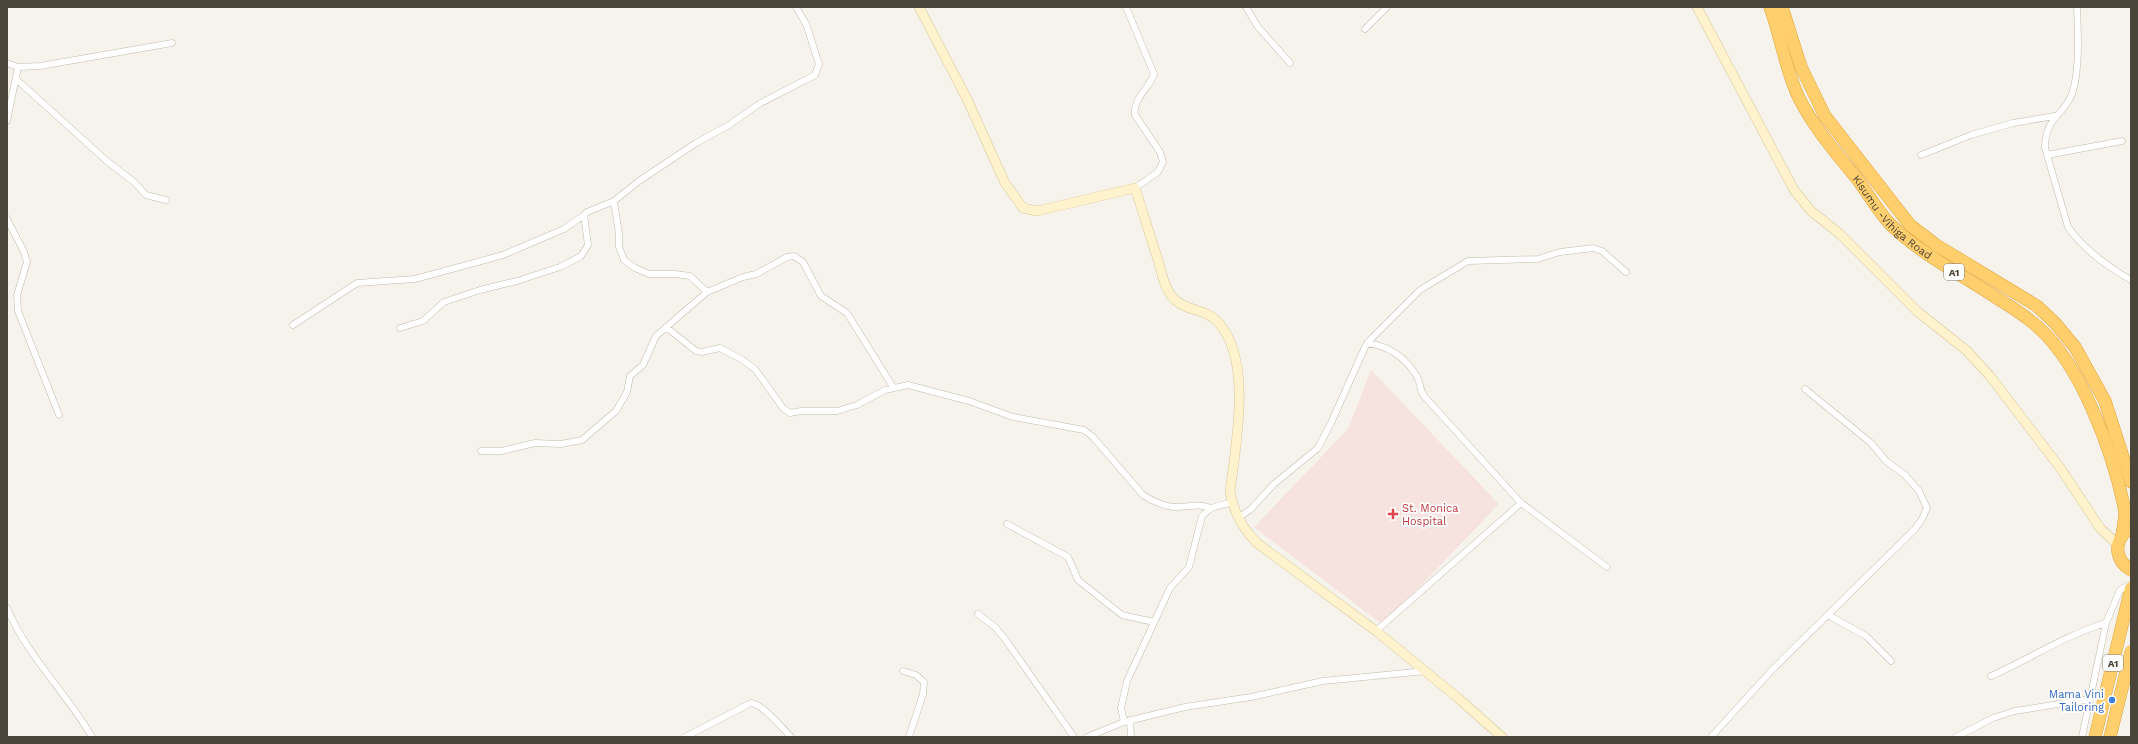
<svg xmlns="http://www.w3.org/2000/svg" width="2138" height="744" font-family="'Work Sans',sans-serif">
<style>
.medical{fill:#f6e3e0}
.lines{fill:none;stroke-linecap:round;stroke-linejoin:round}
.street-casing{stroke:#c2bbae;stroke-width:7}
.secondary-casing{stroke:#d6c79b;stroke-width:10}
.highway-casing{stroke:#e0a43c;stroke-width:13}
.street{stroke:#fff;stroke-width:6}
.secondary{stroke:#fff3cd;stroke-width:9}
.highway{stroke:#ffcf6e;stroke-width:12}
.health-dot{fill:#e0444e;stroke:#fff;stroke-width:1.5}
.shop-dot{fill:#3f7fe0;stroke:#fff;stroke-width:1.5}
.labels{text-anchor:middle;dominant-baseline:central;stroke-width:3.5;stroke-linejoin:round;paint-order:stroke}
.shield{fill:#fff;stroke:#817c74;stroke-width:1}
.shield-label{font-size:10px;font-weight:bold;fill:#4b4439}
.street-label{font-size:11px;fill:#4b4439;stroke:#fff}
.health-label{font-size:11px;fill:#be3a42;stroke:#fff;text-anchor:start}
.shop-label{font-size:11px;fill:#366cbe;stroke:#fff;text-anchor:end}
</style>
<rect width="100%" height="100%" fill="#f6f3ec"/>
<path class="medical" d="M1371,370L1499,504L1383,625L1254,527L1348,429Z"/>
<g class="lines">
<defs>
<path id="street" d="M1126,7L1154,74C1150,87 1132,100 1135,115L1160,152L1163,162L1158,172L1135,188
M1246,7L1258,27L1290,63
M2077,7C2078,32 2080,71 2072,94C2063,117 2045,117 2045,148L2068,227C2084,250 2107,266 2131,280
M1365,29L1387,7
M7,63L18,67L40,66L172,43
M16,79L108,162L134,182L146,195L166,200
M7,121L18,67
M1921,155L1971,135L2013,123L2055,116
M2047,155L2122,141
M614,201L619,234V247L624,260L635,268L649,274H675L690,276L707,292
M7,219L24,252L27,262L17,295L18,311L59,415
M293,325L357,283L415,279L503,255L564,229L584,215
M666,327L696,351L702,352L720,348L741,359L755,369L783,408L790,413L801,411H837L857,405L885,390L908,385L969,401L1013,417L1084,430L1093,437L1143,495C1152,501 1166,507 1176,507C1191,507 1196,503 1211,508
M400,328L423,321L444,302L480,290L517,281L560,267L581,256L588,245L584,215L587,212L614,201L639,181L696,143L729,125L759,104L815,75L819,64L806,24L796,7
M1367,343C1388,346 1405,357 1416,375C1421,382 1419,389 1424,396L1521,503L1607,567
M481,451H501L535,443L561,444L582,440L616,411L627,392L630,376L643,365L656,336L707,292L743,277L756,274L787,257L794,256L803,262L821,296L847,313L893,387
M1238,518L1251,509L1274,484L1318,448L1331,423L1365,347L1370,340L1420,290L1468,261L1538,259L1560,252L1593,248L1602,251L1626,272
M1007,524L1068,557L1078,580L1122,615L1154,622
M7,608C27,656 66,692 92,737
M978,614L995,627L1005,639L1074,737
M1828,615L1866,636L1891,661
M1376,631L1521,503
M903,671L916,675L924,682L923,694L909,737
M1991,676C2030,659 2065,635 2106,623
M1130,720L1131,737
M1124,722L1121,708L1127,681L1170,588L1189,567L1202,516L1211,508L1232,502
M685,737L751,703C763,704 782,728 791,737
M1087,737L1124,722L1185,707L1251,697L1323,681L1426,671
M1711,737L1772,670L1915,529L1922,519L1927,508L1919,491L1905,475L1886,461L1871,443L1805,389
M1956,737L1993,718L2015,711L2090,699
M2082,737L2106,623L2120,590L2131,584"/>
<path id="secondary" d="M919,7L967,99L1005,183L1023,208L1037,211L1135,188C1143,212 1150,236 1158,260C1161,271 1164,285 1170,294C1182,312 1203,307 1217,321C1253,358 1236,444 1230,491C1233,511 1242,528 1257,543L1376,631L1458,698L1502,737
M1697,7L1794,190L1811,211L1840,234L1918,312L1966,350L1990,376L2061,469L2100,528L2118,545"/>
<g id="highway">
<path id="s1" d="M1770,7C1781,37 1785,69 1799,98C1814,128 1837,154 1858,180C1868,194 1878,211 1890,224C1922,255 1961,274 1997,298C2011,307 2026,316 2038,327C2081,365 2112,450 2124,506L2125,515L2122,536"/>
<path d="M1782,7L1801,67L1825,116L1910,225L1936,245L2037,306L2055,323L2075,347L2105,401L2131,482"/>
<path d="M2126,531C2113,544 2116,561 2131,570"/>
<path d="M2095,737L2131,588"/>
<path d="M2110,737L2131,652"/>
</g>
</defs>
<use href="#street" class="street-casing"/>
<use href="#secondary" class="secondary-casing"/>
<use href="#highway" class="highway-casing"/>
<use href="#street" class="street"/>
<use href="#secondary" class="secondary"/>
<use href="#highway" class="highway"/>
</g>
<path class="health-dot" d="M1391 508h4v4h4v4h-4v4h-4v-4h-4v-4h4z"/>
<circle class="shop-dot" cx="2112" cy="700" r="4"/>
<g class="labels">
<g class="shield">
<rect x="1944" y="264" width="20" height="16" rx="3"/>
<rect x="2103" y="655" width="20" height="16" rx="3"/>
</g>
<g class="shield-label">
<text x="1954" y="272">A1</text>
<text x="2113" y="663">A1</text>
</g>
<g class="street-label">
<text stroke="none"><textPath href="#s1" startOffset="248">Kisumu -Vihiga Road</textPath></text>
</g>
<g class="health-label">
<text x="1402" y="508">St. Monica<tspan x="1402" dy="13">Hospital</tspan></text>
</g>
<g class="shop-label">
<text x="2104" y="694">Mama Vini<tspan x="2104" dy="13">Tailoring</tspan></text>
</g>
</g>
<rect width="2138" height="744" fill="none" stroke="#4b4439" stroke-width="16"/>
</svg>
